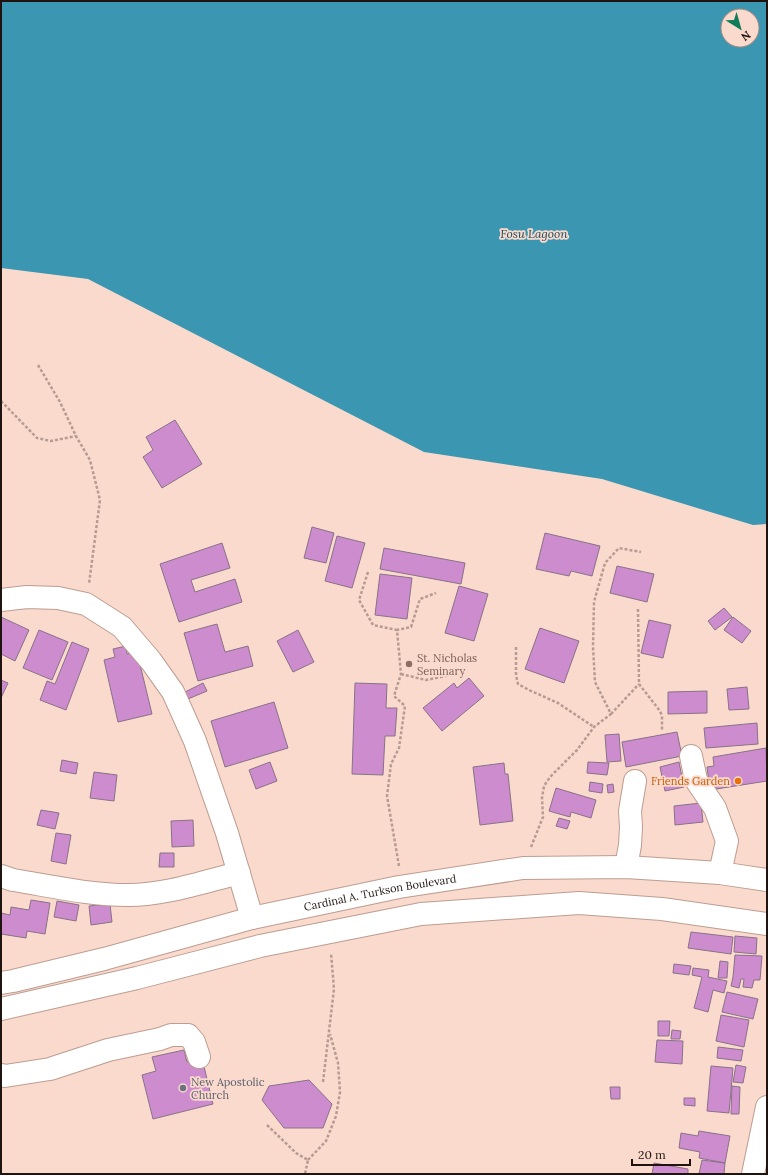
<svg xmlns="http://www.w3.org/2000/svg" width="768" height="1175" font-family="Lora,serif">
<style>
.water{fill:#3a96b1;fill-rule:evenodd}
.building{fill:#cd8cce;stroke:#877287}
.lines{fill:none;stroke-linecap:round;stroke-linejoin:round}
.minor-casing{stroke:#bc9d91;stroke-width:24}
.path{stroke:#b59b91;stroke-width:2.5;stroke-dasharray:3 2;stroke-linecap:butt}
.minor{stroke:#fff;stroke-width:22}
.education-dot{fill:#8d6e63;stroke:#fbdace;stroke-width:1.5}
.food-dot{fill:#e8710a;stroke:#fbdace;stroke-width:1.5}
.worship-dot{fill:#6b7280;stroke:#fbdace;stroke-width:1.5}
.labels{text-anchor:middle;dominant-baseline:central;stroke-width:3.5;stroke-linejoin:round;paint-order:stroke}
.education-label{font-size:11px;fill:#785e54;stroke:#fbdace;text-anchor:start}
.food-label{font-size:11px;fill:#c56008;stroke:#fbdace;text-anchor:end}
.street-label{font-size:11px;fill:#1f1410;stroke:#fbdace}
.worship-label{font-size:11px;fill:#5b616d;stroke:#fbdace;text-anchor:start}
.water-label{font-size:12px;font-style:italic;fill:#184c5b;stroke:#fbdace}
</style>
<rect width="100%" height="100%" fill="#fbdace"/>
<path class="water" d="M1,1H767V524L753,525L602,479L424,452L88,279L1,268ZM728,16H752V40H728Z"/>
<path class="building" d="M175,420L202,464L162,488L143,457L153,450L146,437Z
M312,527L334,533L326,563L304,558Z
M545,533L600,546L592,576L571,571L569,576L536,569Z
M337,536L365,543L352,588L325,581Z
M222,543L230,568L191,580L195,592L235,579L242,602L179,622L160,564Z
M384,548L465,563L461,584L380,569Z
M617,566L654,574L647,602L610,593Z
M380,574L412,578L407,619L375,615Z
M459,586L488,594L474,641L445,633Z
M724,608L732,617L715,630L708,621Z
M1,617L29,630L15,661L1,654Z
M733,617L751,631L742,643L724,630Z
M649,620L671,625L663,658L641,653Z
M217,624L225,652L248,646L253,666L198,681L184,633Z
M540,628L579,641L564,683L525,669Z
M39,630L68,642L52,680L23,668Z
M298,630L314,662L293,672L277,641Z
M72,642L89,649L66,710L40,700L47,681L55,684Z
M126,646L127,654L137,652L152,714L118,722L104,660L115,657L113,649Z
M469,678L484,696L442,731L423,708L454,683L457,688Z
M1,680L8,683L1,698Z
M203,683L207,691L188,699L185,692Z
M355,683L387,684L386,708H397L395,736H385L383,775L352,774Z
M747,687L749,709L729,710L727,689Z
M707,691V713L668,714V692Z
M274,702L288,748L225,767L211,721Z
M757,723L758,744L706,748L704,728Z
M677,732L682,756L626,767L622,742Z
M619,734L621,761L607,762L605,735Z
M766,748L767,781L710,790L707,767L714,766L713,757Z
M62,760L78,763L76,774L60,771Z
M270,762L277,781L256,789L249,770Z
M588,762L609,763L607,775L587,773Z
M679,762L684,787L665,791L660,767Z
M504,763L505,774H508L513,821L480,825L473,767Z
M94,772L117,775L114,801L90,798Z
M590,782L603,784L602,793L589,791Z
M613,784L614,792L608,793L607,785Z
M556,788L596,800L591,818L571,812L570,817L549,811Z
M701,803L703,822L675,825L674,806Z
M41,810L59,813L55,829L37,825Z
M559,818L570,821L567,829L556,826Z
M193,820L194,846L172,847L171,821Z
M56,833L71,835L66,864L51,861Z
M160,853H174V867H159Z
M31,900L50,903L45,934L27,931L26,938L1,934V913L10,915L11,907L29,910Z
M57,901L79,905L76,921L54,917Z
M110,904L112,922L91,925L89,906Z
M691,932L733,937L731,954L688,948Z
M735,936L757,938L756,954L734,952Z
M735,955L762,956L760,980H754L752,988L743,987L744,979H741L739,988L731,986L733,977Z
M720,961L728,962L727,978H718Z
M674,964L691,966L689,975L673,973Z
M693,968L709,970L708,977L727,981L724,993L713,990L708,1012L694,1008L702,977L692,975Z
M727,992L758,999L753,1019L722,1012Z
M721,1015L749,1020L744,1047L716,1041Z
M658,1021H670L669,1036H658Z
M672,1030L681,1031L680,1039H671Z
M657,1040L683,1041L682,1064L655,1062Z
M718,1047L743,1050L741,1061L717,1058Z
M184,1050L187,1062L202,1058L213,1104L153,1119L142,1075L156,1071L152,1057Z
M736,1065L746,1067L743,1083L733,1082Z
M711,1066L733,1068L729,1113L707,1111Z
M309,1080L332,1104L323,1128H284L262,1100L269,1086Z
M732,1086L740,1087L739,1114H731Z
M610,1087H620V1099H611Z
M684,1098H695V1106L684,1105Z
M699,1131L730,1136L725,1163L699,1158L700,1152L679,1148L681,1133L698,1136Z
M702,1160L725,1163L724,1174H699Z
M654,1163L688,1169V1174H652Z"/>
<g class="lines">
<defs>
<g id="minor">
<path d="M1,600L27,597L58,598L86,604L122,627L151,661L173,692L195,741L227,833L252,918"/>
<path d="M691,756L696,780L715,808L727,841L720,873"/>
<path d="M626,867L630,845L631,827L630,811L635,781"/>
<path d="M1,876L13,880C51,886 89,895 128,895C165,895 203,882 239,873"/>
<path id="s1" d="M1,983L13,981L104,959L252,918L399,887L523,868L626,867L720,873L767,880"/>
<path d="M1,1009L137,978L260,946L421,914L579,903L662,909L767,924"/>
<path d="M1,1075L5,1076L50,1069L108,1050L160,1039L171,1035H188L194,1042L199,1057"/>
<path d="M753,1174L767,1107"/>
</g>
</defs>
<use href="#minor" class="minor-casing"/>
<path class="path" d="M38,365L60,402L76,436L90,460L100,500L89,584
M1,401L37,438L51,441L76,436
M368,572L359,600L373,625L397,630
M638,609L639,684L660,711L662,716V731
M516,647V675L518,684L529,690L558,703L594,727
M401,674L426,680L446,676L460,669
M611,714L639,684
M531,847L543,817L542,798L544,786L550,777L577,750L594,727L611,714L595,682L593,647L594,602L605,563L619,548L641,552
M399,866L387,796L391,764L399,748L405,706L394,696L401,674L397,630L411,627L420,599L436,593
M323,1082L334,989L331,953
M267,1125L296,1153L308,1160L305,1174
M308,1160L326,1141L336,1116L340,1092L338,1063L330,1034"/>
<use href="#minor" class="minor"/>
</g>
<circle class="education-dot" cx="409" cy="664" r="4"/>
<circle class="food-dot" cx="738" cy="781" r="4"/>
<circle class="worship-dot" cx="183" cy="1088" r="4"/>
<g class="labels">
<g class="education-label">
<text x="417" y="658">St. Nicholas<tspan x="417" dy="13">Seminary</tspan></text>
</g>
<g class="food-label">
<text x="730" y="781">Friends Garden</text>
</g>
<g class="street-label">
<text stroke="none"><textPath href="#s1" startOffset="390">Cardinal A. Turkson Boulevard</textPath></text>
</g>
<g class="worship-label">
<text x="191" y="1082">New Apostolic<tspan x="191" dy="13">Church</tspan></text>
</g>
<g class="water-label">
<text x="534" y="233">Fosu Lagoon</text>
</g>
</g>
<rect width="768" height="1175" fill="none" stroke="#1f1410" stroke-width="4"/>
<g transform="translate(740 28) rotate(143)"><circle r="19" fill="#fbdace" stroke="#a38b82"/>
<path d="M0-3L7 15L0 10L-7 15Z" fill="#117d58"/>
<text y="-6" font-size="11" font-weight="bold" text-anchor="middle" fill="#1f1410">N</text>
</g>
<path d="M632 1159v6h58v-6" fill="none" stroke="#1f1410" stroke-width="2"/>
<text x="638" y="1159" font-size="12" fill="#1f1410" stroke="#fbdace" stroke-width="3" paint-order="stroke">20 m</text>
</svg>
